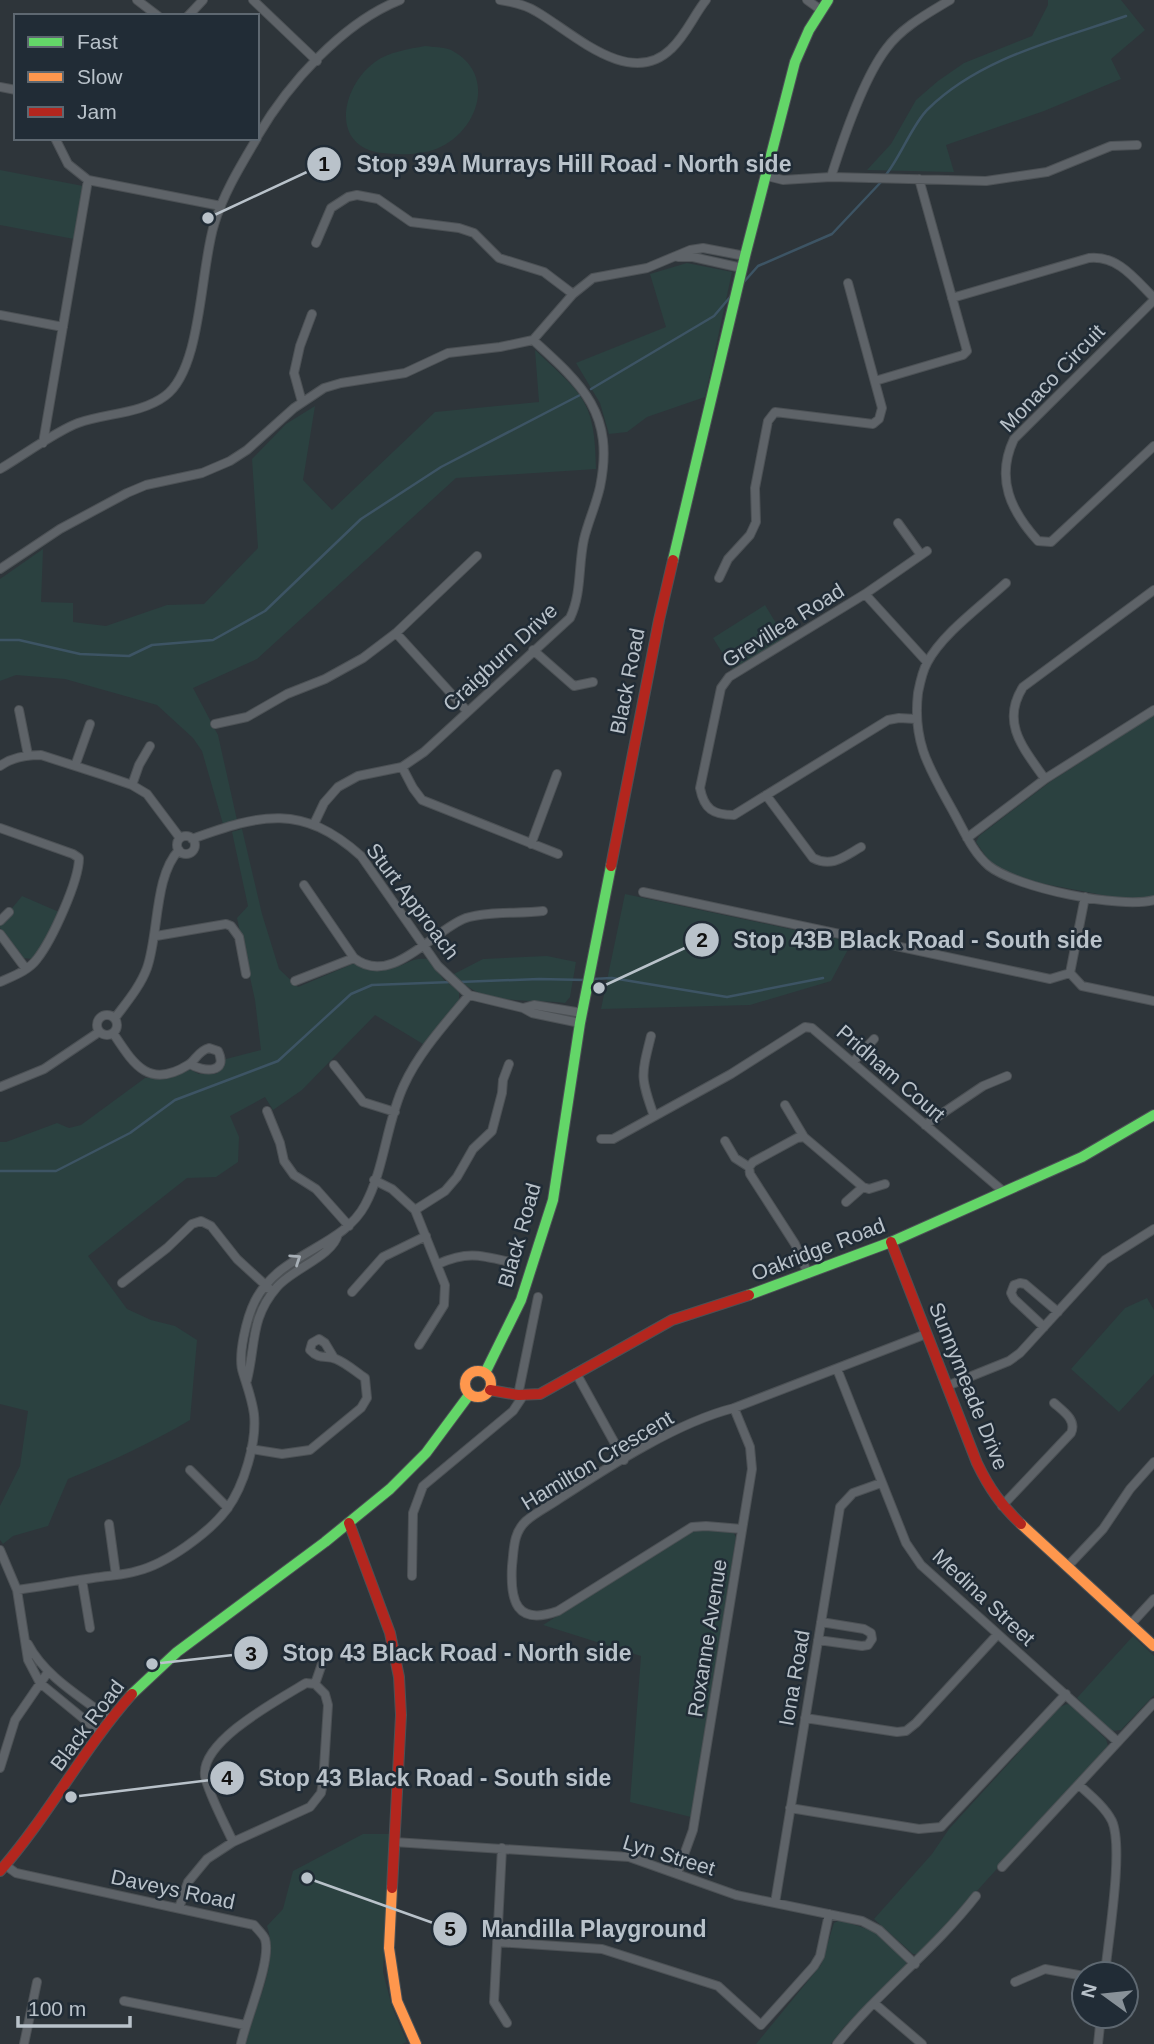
<svg xmlns="http://www.w3.org/2000/svg" width="1154" height="2044" font-family="Arial,sans-serif">
<style>
.green{fill:#2b4140}
.lines{fill:none;stroke-linecap:round;stroke-linejoin:round}
.stream{stroke:#3d5464;stroke-width:2.5}
.street-casing{stroke:#4c5155;stroke-width:10}
.fast-casing{stroke:#4c5155;stroke-width:12}
.slow-casing{stroke:#4c5155;stroke-width:12}
.jam-casing{stroke:#4c5155;stroke-width:12}
.street{stroke:#5e6368;stroke-width:8}
.fast{stroke:#63d668;stroke-width:10}
.slow{stroke:#ff974d;stroke-width:10}
.jam{stroke:#b3261e;stroke-width:10}
.oneway{stroke:#a7afb6}
.labels{text-anchor:middle;dominant-baseline:central;stroke-width:5;stroke-linejoin:round;paint-order:stroke}
.street-label{font-size:21px;fill:#b9c2ca;stroke:#212c36}
.leader{fill:none;stroke:#b9c2ca;stroke-width:2.5}
.callout-dot{fill:#b9c2ca;stroke:#212c36;stroke-width:2.5}
.mark-label{font-size:21px;text-anchor:middle;font-weight:bold;fill:#111}
.callout-label{font-size:23px;text-anchor:middle;font-weight:bold;fill:#b9c2ca;stroke:#212c36;stroke-width:5;stroke-linejoin:round;paint-order:stroke}
</style>
<rect width="100%" height="100%" fill="#2e353a"/>
<path class="green" d="M1048,0H1121L1145,30L1111,59L1121,79L1044,111L946,145L954,172L867,170L891,144L916,100L938,81L964,63L1032,36L1048,5Z
M425,46C433,47 444,47 451,50C498,74 478,133 436,149C420,155 400,155 383,153C329,147 341,87 375,62C388,52 409,49 425,46Z
M0,170L83,186L74,239L0,225Z
M687,263L732,272L705,397L647,417L627,432L609,434L600,403L576,363L666,327L650,274Z
M535,350C583,395 595,400 596,469L456,478L257,659L193,688L218,735L237,820L223,824L202,751L193,738L157,705L65,679L16,675L0,681V579L43,549L41,602L73,603V622L106,626L167,605L204,604L258,548L252,459L286,424L315,406L303,480L332,510L435,412L539,402Z
M765,605L785,638L733,670L713,638Z
M1154,715V896L1129,900L1029,881L1000,869L989,861L976,842L979,836L1050,782Z
M242,829L262,914L279,969L298,987L355,963C366,969 382,970 395,967C409,964 411,957 428,959L444,980L459,991V1001L423,1044L375,1015L302,1090L273,1110L265,1097L230,1116L239,1137L238,1162L216,1177L187,1178L88,1256L127,1309L151,1320L175,1326L197,1340L190,1420C151,1443 110,1462 68,1479L48,1526L13,1536L3,1544L0,1540V1506L20,1466L28,1411L0,1404V1142H6L57,1123L69,1128L81,1125L145,1078H166L189,1069L199,1074H216L226,1059L261,1050L255,1000L237,918L248,906L232,832Z
M625,894L852,942L831,981L750,1005L601,1009Z
M22,896L59,912L38,954L32,959L24,958L0,928V923Z
M547,956L576,962L570,997L565,1003C539,1000 499,1003 475,991C467,987 460,980 452,975L483,959Z
M1147,1298L1154,1310V1374L1119,1412L1071,1369L1125,1308Z
M706,1530L733,1532L736,1537L691,1817L630,1802L641,1656L543,1625L692,1531Z
M1133,1636L1154,1656V1695L1121,1730L1111,1731L1077,1698Z
M1067,1704L1071,1705L1106,1739L1108,1746L920,1954H913L874,1919L932,1854L949,1829L1060,1707Z
M363,1834H390L383,1972L392,2007L407,2042L402,2044H246C254,2005 280,1965 267,1926L283,1909L293,1871Z
M840,1920L876,1932L906,1958V1967L844,2027L831,2044H756L821,1965L834,1923Z"/>
<g class="lines">
<path class="stream" d="M885,176C900,158 913,123 928,109C981,57 1058,40 1126,16
M743,283L758,266L832,234L881,182
M591,389L714,316L731,296
M0,640H19L80,654L129,656L152,645L213,640L265,611L361,519L441,467L580,395
M592,979L612,978L727,997L823,978
M459,982L539,979L585,980
M0,1171H56L130,1133L175,1100L278,1061L351,994L372,985L452,982"/>
<defs>
<path id="street" d="M137,0L158,16
M253,0L317,61
M500,0C513,2 526,5 537,12C573,33 630,89 671,49C686,35 694,15 706,0
M807,0L821,10
M188,16L203,0
M0,87L16,90
M257,137C288,84 342,23 400,0
M55,138L68,164L88,180L221,206
M767,176L783,180L831,177L986,181L1047,172L1111,146L1137,145
M831,177C842,142 864,78 886,49C902,27 927,14 950,0
M316,243L331,208L348,197L357,195L378,199L411,222L459,228L474,233L499,258L544,272L573,294
M678,257H693L742,268
M952,298L1089,258C1118,255 1135,279 1154,298
M1154,300L1014,439C995,479 1011,511 1038,541L1051,542L1154,446
M0,315L63,327
M875,381L963,355L967,351L919,179
M302,402L294,373L300,346L312,314
M43,443L88,180
M0,469C21,457 56,431 78,423C106,413 141,414 165,396C202,369 200,270 214,225C223,194 241,165 257,138
M898,523L921,555
M0,569L60,529L127,493L146,485L202,473L230,461L247,450L294,408L324,388L341,383L405,373L448,353L500,347L533,340L573,294L593,278L647,268L690,250L703,248L745,256
M719,578L728,559L750,535L756,522L755,488L768,421L775,412L873,424L879,419L882,408L848,283
M1006,583C981,606 942,634 927,663C922,672 920,683 918,693C912,744 931,771 954,813C964,831 973,853 989,866C1017,888 1120,909 1154,900
M865,594L927,662
M396,633L467,711
M533,650L574,686L593,682
M19,710L28,755
M916,719L899,718L888,720L734,815C713,815 704,809 700,788L721,688L729,677L865,594L927,551
M215,724L247,717L287,694L325,679L363,658L396,633L477,556
M0,766C12,757 26,755 41,755L103,775L132,785L147,794L180,838
M75,766L90,724
M402,767L413,788L422,800L558,854
M1045,779C1024,749 1000,723 1023,687L1154,590
M132,785L139,765L150,746
M766,795L813,858C832,868 845,856 861,847
M314,824L324,803L338,787L358,776L402,767L424,752L570,618C582,593 578,566 584,539C588,522 596,505 600,487C615,414 583,385 533,340
M0,828L73,854L79,858C79,881 52,940 37,959C28,971 13,976 0,982
M177 845a9 9 0 1 1 18 0a9 9 0 1 1-18 0Z
M967,838L1045,779L1154,710
M192,839C261,814 302,803 361,856L438,966L469,995L523,1008L532,1013L580,1023
M531,844L557,774
M304,885L354,958C392,988 434,929 466,918C487,911 519,914 543,911
M643,892L1050,979L1070,973
M1085,897L1070,973L1082,986L1154,1001
M0,921L9,912
M0,934L26,969
M156,936L226,924L231,926L239,937L246,974
M295,981L354,958
M523,1008L534,1005L582,1013
M97 1025a10 10 0 1 1 20 0a10 10 0 1 1-20 0Z
M115,1018C126,1003 140,987 147,968C159,934 154,876 179,850
M113,1033C133,1063 148,1090 188,1065C196,1060 198,1051 209,1048L218,1051C229,1074 203,1072 190,1064
M651,1036C641,1076 640,1077 654,1116
M853,1062L874,1039
M334,1065L363,1102L395,1112
M0,1087L44,1069L99,1032
M785,1105L804,1137
M267,1111L280,1143L284,1161L294,1175L316,1189L349,1226
M925,1125L983,1086L1007,1076
M601,1139H613L731,1074L805,1027L812,1028L1004,1192
M725,1141L735,1158L749,1167
M374,1180L392,1189L415,1210L445,1285L444,1305L419,1345
M846,1202L863,1187
M415,1210L445,1191L457,1177L473,1149L492,1131L502,1093L503,1080L509,1064
M438,1264C467,1251 480,1255 510,1262
M808,1274L795,1244L750,1174L749,1167L753,1162L797,1138L804,1137L863,1187L869,1189L885,1184
M122,1283L167,1248L192,1224L201,1221L211,1226L237,1259L273,1292
M352,1292L383,1257L426,1236
M1044,1327L1014,1299L1011,1293L1014,1285L1020,1283L1025,1284L1058,1312
M837,1369L906,1543L921,1565L1118,1742
M576,1373L624,1460
M247,1380C256,1344 250,1318 277,1287C292,1269 333,1256 338,1234
M947,1386L1009,1361L1020,1353L1105,1260L1154,1229
M518,1395L538,1297
M251,1449L282,1454L310,1450L361,1408L367,1398L365,1378C356,1372 346,1363 336,1359C326,1355 319,1360 310,1350L312,1343L319,1339L325,1343L334,1358
M190,1470L228,1508
M1002,1506L1071,1433C1077,1420 1063,1411 1054,1403
M109,1524L116,1575
M742,1529L706,1526L692,1527L558,1611C516,1626 510,1601 512,1566C514,1549 513,1533 526,1521C536,1512 551,1505 562,1497C611,1465 678,1422 734,1408L926,1334
M0,1550L17,1590L28,1660L40,1683L101,1733
M1067,1567L1103,1529L1130,1489L1154,1462
M412,1576L413,1513L423,1486L513,1411L523,1396
M82,1580L90,1628
M17,1590C44,1586 72,1581 100,1577C112,1575 125,1575 137,1571C166,1564 209,1533 227,1509C244,1486 257,1442 254,1414C252,1399 247,1386 243,1373C237,1356 247,1317 255,1301C280,1252 342,1248 365,1205C385,1168 386,1123 404,1085C419,1052 446,1023 469,995
M1130,1625L1154,1599
M818,1640L862,1646L868,1645L872,1639L871,1633L864,1629L821,1622
M28,1644C45,1677 83,1698 111,1720
M315,1684L324,1658
M805,1718L897,1732L906,1731L916,1723L997,1635
M0,1768L15,1720L48,1672
M1079,1785C1090,1795 1105,1807 1112,1821C1124,1848 1108,1941 1105,1974
M790,1808L919,1829L941,1827L1066,1694
M394,1842L629,1857L736,1895L862,1921L879,1930L915,1964
M502,1848L494,2002L507,2023
M5,1865L16,1873L254,1925C257,1929 263,1934 265,1939C272,1960 246,2019 241,2044
M1002,1867L1154,1703
M677,1874L693,1830L752,1469L750,1447L734,1408
M775,1903L840,1507L853,1493L881,1483
M179,1908L188,1882L207,1859L233,1842L310,1807L321,1793L323,1783L328,1705L325,1694L315,1684L306,1683C280,1699 200,1741 205,1776C208,1793 225,1824 233,1842
M497,1942L602,1949L718,1986L761,2025L814,1966L820,1956L829,1914
M1015,1982L1045,1969L1084,1976
M124,2001L245,2025
M874,2003L922,2044
M24,2044L37,1982
M837,2044C879,1991 934,1950 976,1896
M1098,2044L1101,2016"/>
<path id="fast" d="M673,560L745,256L795,62L809,30L828,0
M749,1295L891,1242L1082,1157L1154,1115
M485,1373L521,1300L553,1200L580,1023L611,866
M132,1694L177,1652L325,1542L390,1489L426,1453L469,1395"/>
<path id="slow" d="M465 1384a13 13 0 1 1 26 0a13 13 0 1 1-26 0Z
M1021,1524L1154,1646
M392,1888L389,1948L397,2001L416,2044"/>
<path id="jam" d="M611,866L659,620L673,560
M891,1242L977,1463C989,1488 1001,1505 1021,1524
M490,1390L518,1395L540,1394L672,1320L749,1295
M349,1523L390,1633L399,1677L401,1715L392,1888
M0,1871C49,1815 83,1749 132,1694"/>
</defs>
<use href="#street" class="street-casing"/>
<use href="#fast" class="fast-casing"/>
<use href="#slow" class="slow-casing"/>
<use href="#jam" class="jam-casing"/>
<use href="#street" class="street"/>
<use href="#fast" class="fast"/>
<use href="#slow" class="slow"/>
<use href="#jam" class="jam"/>
</g>
<defs><path id="oneway-chevron" d="M-2-3.5L2.5 0L-2 3.5" fill="none" stroke-width="1.6" stroke-linecap="round" stroke-linejoin="round" transform="scale(1.75)"/></defs>
<use class="oneway" href="#oneway-chevron" transform="translate(296 1259) rotate(-34)"/>
<g class="labels">
<g class="street-label">
<text transform="translate(1052 378) rotate(-46)">Monaco Circuit</text>
<text transform="translate(783 625) rotate(-32)">Grevillea Road</text>
<text transform="translate(500 657) rotate(-43)">Craigburn Drive</text>
<text transform="translate(627 681) rotate(-79)">Black Road</text>
<text transform="translate(413 901) rotate(53)">Sturt Approach</text>
<text transform="translate(891 1073) rotate(41)">Pridham Court</text>
<text transform="translate(519 1235) rotate(-74)">Black Road</text>
<text transform="translate(818 1249) rotate(-21)">Oakridge Road</text>
<text transform="translate(969 1386) rotate(68)">Sunnymeade Drive</text>
<text transform="translate(597 1460) rotate(-31)">Hamilton Crescent</text>
<text transform="translate(984 1597) rotate(43)">Medina Street</text>
<text transform="translate(707 1638) rotate(-81)">Roxanne Avenue</text>
<text transform="translate(794 1678) rotate(-80)">Iona Road</text>
<text transform="translate(87 1725) rotate(-53)">Black Road</text>
<text transform="translate(669 1855) rotate(17)">Lyn Street</text>
<text transform="translate(173 1889) rotate(12)">Daveys Road</text>
</g>
</g>
<path class="leader" d="M208 218L324 164M599 988L702 940M152 1664L251 1653M71 1797L227 1778M307 1878L450 1929"/>
<g class="callout-dot">
<circle cx="208" cy="218" r="7"/>
<circle cx="599" cy="988" r="7"/>
<circle cx="152" cy="1664" r="7"/>
<circle cx="71" cy="1797" r="7"/>
<circle cx="307" cy="1878" r="7"/>
<circle cx="324" cy="164" r="18"/>
<circle cx="702" cy="940" r="18"/>
<circle cx="251" cy="1653" r="18"/>
<circle cx="227" cy="1778" r="18"/>
<circle cx="450" cy="1929" r="18"/>
</g>
<g class="mark-label">
<text x="324" y="171">1</text>
<text x="702" y="947">2</text>
<text x="251" y="1661">3</text>
<text x="227" y="1785">4</text>
<text x="450" y="1936">5</text>
</g>
<g class="callout-label">
<text x="574" y="172">Stop 39A Murrays Hill Road - North side</text>
<text x="918" y="948">Stop 43B Black Road - South side</text>
<text x="457" y="1661">Stop 43 Black Road - North side</text>
<text x="435" y="1786">Stop 43 Black Road - South side</text>
<text x="594" y="1937">Mandilla Playground</text>
</g>
<rect x="14" y="14" width="245" height="126" fill="#212c36" stroke="#5e6871" stroke-width="2"/>
<rect x="28" y="37" width="35" height="10" fill="#63d668" stroke="#5e6871" stroke-width="2"/>
<text x="77" y="49" font-size="21" fill="#b9c2ca">Fast</text>
<rect x="28" y="72" width="35" height="10" fill="#ff974d" stroke="#5e6871" stroke-width="2"/>
<text x="77" y="84" font-size="21" fill="#b9c2ca">Slow</text>
<rect x="28" y="107" width="35" height="10" fill="#b3261e" stroke="#5e6871" stroke-width="2"/>
<text x="77" y="119" font-size="21" fill="#b9c2ca">Jam</text>
<g transform="translate(1105 1995) rotate(285)"><circle r="33" fill="#212c36" stroke="#5e6871" stroke-width="2"/>
<path d="M0-5L12 26L0 18L-12 26Z" fill="#889198"/>
<text y="-10" font-size="19" font-weight="bold" text-anchor="middle" fill="#b9c2ca">N</text>
</g>
<path d="M18 2016v10h112v-10" fill="none" stroke="#b9c2ca" stroke-width="3.5"/>
<text x="28" y="2016" font-size="21" fill="#b9c2ca" stroke="#212c36" stroke-width="5" paint-order="stroke">100 m</text>
</svg>
